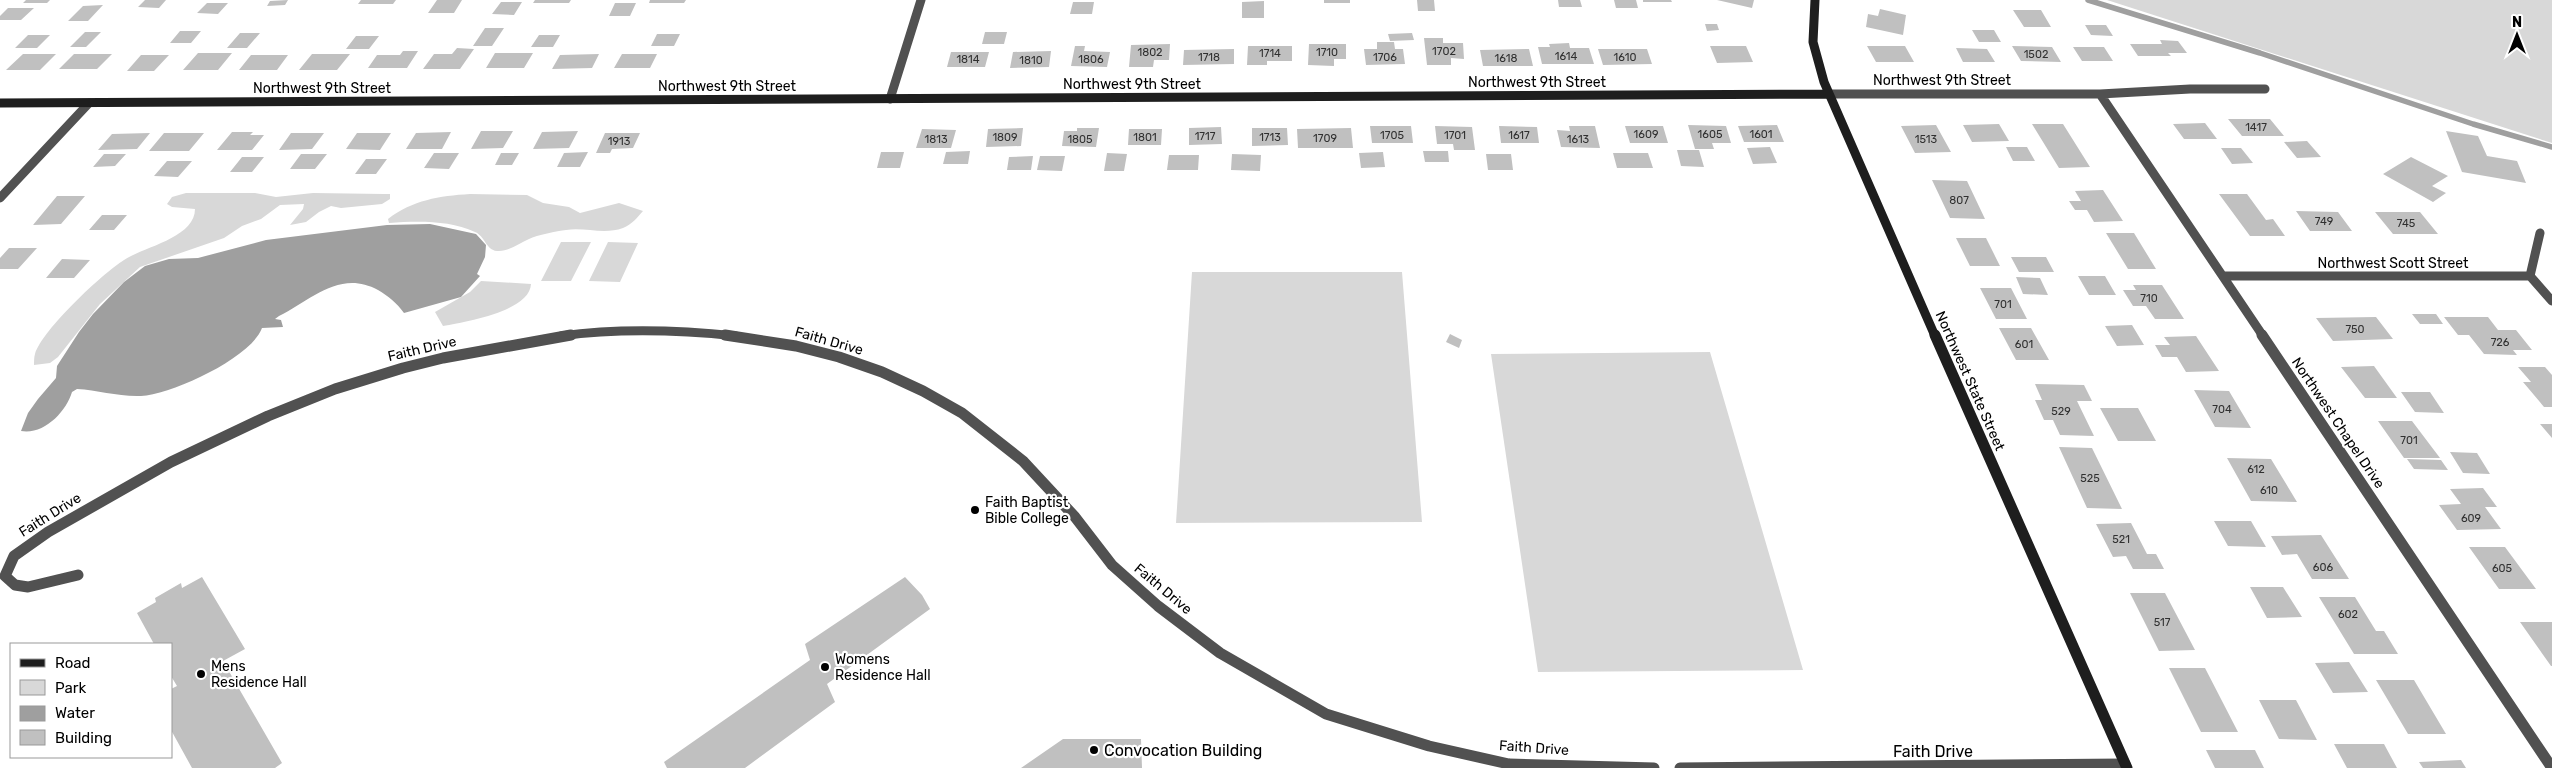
<svg xmlns="http://www.w3.org/2000/svg" width="2552" height="768" font-family="Rubik,sans-serif">
<style>
.green{fill:#d8d8d8}
.water{fill:#9f9f9f}
.lines{fill:none;stroke-linecap:round;stroke-linejoin:round}
.stream{stroke:#9f9f9f;stroke-width:5.5}
.building{fill:#c0c0c0}
.street-far1{stroke:#515151;stroke-width:9}
.street{stroke:#515151;stroke-width:11}
.secondary-far1{stroke:#1e1e1e;stroke-width:9}
.secondary{stroke:#1e1e1e;stroke-width:11}
.poi-dot{fill:#000;stroke:#fff;stroke-width:2}
.labels{text-anchor:middle;dominant-baseline:central;stroke-width:4.5;stroke-linejoin:round;paint-order:stroke}
.number-label{font-size:11px;fill:#303030}
.street-label{font-size:14px;fill:#000;stroke:#fff}
.poi-label{font-size:14px;fill:#000;stroke:#fff;text-anchor:start}
.near-poi-label{font-size:16px;fill:#000;stroke:#fff;text-anchor:start}
.near-street-label{font-size:16px;fill:#000;stroke:#fff}
</style>
<rect width="100%" height="100%" fill="#fff"/>
<path class="green" d="M2107,0H2552V143Z
M186,193H255L276,197L313,193L384,194H390V199L382,204L341,208L331,206L319,212L306,222L290,225L303,209L304,204L280,205L261,219L242,226L224,238L140,267L100,304L58,357L50,363L34,365C34,362 34,357 35,354C43,329 102,274 124,260C143,247 195,238 195,209L172,207L167,204L172,197Z
M470,194L527,195L543,203L569,207L580,213L619,203L643,211C637,218 632,224 623,228C604,235 585,227 566,230C557,231 537,235 529,239C519,243 509,252 497,251C486,250 485,236 475,232C449,220 417,221 389,223L388,219C413,200 439,196 470,194Z
M561,242H591L571,281H541Z
M608,242L638,243L620,282L589,281Z
M1192,272H1402L1422,522L1176,523Z
M481,281L531,284C530,311 466,322 443,326L435,312L470,292Z
M1710,352L1803,670L1538,672L1491,354Z"/>
<path class="water" d="M430,224L476,234L486,245L485,257L477,274L480,276L461,297L404,313C397,303 388,296 378,290C340,269 311,300 279,316L275,319L281,320L283,327L262,328C251,358 172,394 141,396C119,397 98,390 77,389L72,392C66,412 44,435 21,431L28,413L38,399L56,378L57,366L79,332L93,314L124,282L145,266L169,259L198,258L266,240L387,225Z"/>
<g class="lines">
<path class="stream" d="M2088,0L2260,53L2473,124L2552,147"/>
</g>
<path class="building" d="M26,0H50L47,3H23Z
M145,0H166L159,8L138,7Z
M288,0L285,5L267,6L270,1Z
M361,0H396L393,4H358Z
M437,0H462L454,13H428Z
M535,0H571L569,3H533Z
M650,0H686L684,3H649Z
M1324,0H1350V3H1324Z
M1417,0H1434L1435,11H1418Z
M1558,0H1580L1582,7H1559Z
M1614,0H1636L1638,8H1616Z
M1643,0H1671L1672,2H1643Z
M1717,0H1754L1752,8Z
M1264,1V18H1242V2Z
M501,2H522L514,15L492,14Z
M1073,2H1094L1092,14H1070Z
M207,3H228L218,14L197,13Z
M615,3H636L630,16H609Z
M103,5L88,21H68L83,6Z
M8,8H34L21,20H0V16Z
M1880,9L1906,15L1903,35L1866,27L1868,14L1878,16Z
M2013,10H2041L2051,27H2024Z
M1705,24H1717L1719,30L1707,31Z
M2085,25H2106L2113,36L2091,35Z
M485,28H504L492,46H473Z
M1972,30H1994L2001,42H1979Z
M180,31H201L191,43H170Z
M85,32H101L86,47H70Z
M985,32H1007L1004,44H982Z
M240,33H260L247,48H227Z
M1412,33L1414,40L1390,41L1388,34Z
M657,34H680L674,46H651Z
M28,35H50L37,48H15Z
M539,35H560L553,47H531Z
M356,36H379L369,49H346Z
M1424,38H1443V43H1463L1464,59L1451,58V65H1427Z
M2160,40L2178,41L2187,53H2168L2171,56H2138L2130,44H2162Z
M1377,42H1394L1395,49H1403L1405,64L1366,65L1364,49H1377Z
M1569,43L1570,48H1589L1594,64H1542L1538,47H1550L1549,44Z
M1170,44L1169,60H1154L1153,67H1129L1131,45Z
M1309,44H1346V59H1334V66L1308,65Z
M1075,46H1085L1084,51L1110,52L1107,67L1071,66Z
M1248,46H1292V61H1267V65H1247Z
M1710,46H1746L1753,62L1717,63Z
M1867,46H1905L1914,62H1876Z
M2012,46L2052,47L2061,62L2021,61Z
M2073,47H2104L2113,61H2082Z
M457,48L474,49L460,69H423L434,54H452Z
M1956,48L1987,49L1995,62H1963Z
M1234,49V64L1183,65L1184,50Z
M1529,49L1533,66H1483L1480,50Z
M1598,49H1647L1652,64L1603,65Z
M403,51H418L407,68H368L377,55H400Z
M1051,51L1049,67L1010,68L1013,52Z
M951,52H989L985,67H947Z
M198,53H232L218,70H183Z
M495,53H533L524,68H486Z
M23,54H56L40,70H6Z
M74,54H112L97,69H59Z
M312,54H350L337,70H299Z
M599,54L592,68L552,69L560,55Z
M622,54H657L650,68H614Z
M141,55H169L154,71H127Z
M251,55H288L277,70H239Z
M2228,119H2270L2284,136H2242Z
M2205,123L2217,139H2184L2173,124Z
M1999,124L2009,141L1972,142L1963,125Z
M2032,124H2063L2090,167L2059,168Z
M1688,125L1726,126L1731,143H1712L1714,149H1695Z
M1777,125L1784,142H1744L1738,126Z
M1936,125L1951,152L1915,153L1901,126Z
M1370,126H1411L1413,143H1372Z
M1435,126L1472,127L1475,150H1454L1453,144H1437Z
M1499,126L1537,127L1539,143H1501Z
M1569,126H1595L1600,148L1561,147L1557,130L1570,131Z
M1625,126H1663L1668,143H1630Z
M1221,127L1222,144L1189,145V128Z
M1023,128L1021,146L986,147L988,129Z
M1077,128H1099L1096,147L1062,146L1064,131H1077Z
M1252,128H1287L1288,145L1252,146Z
M1351,128L1353,148H1298L1297,129Z
M922,129L956,130L951,148H916Z
M1129,129H1162L1161,145H1128Z
M481,131H513L503,148L471,149Z
M578,131L569,148L533,149L542,132Z
M2446,131L2478,136L2487,156L2517,161L2526,183L2462,172Z
M232,132H253L250,135H264L252,150H217Z
M451,132L442,149H406L416,133Z
M150,133L137,149L98,150L112,134Z
M164,133H204L189,151H149Z
M291,133H324L312,149L279,150Z
M357,133H391L380,150L346,149Z
M605,133H640L633,148L612,149L610,153H596Z
M2307,141L2321,157L2297,158L2284,142Z
M1770,147L1777,163L1753,164L1747,148Z
M2006,147H2027L2035,161H2013Z
M2221,148H2241L2253,163L2232,164Z
M1677,150H1699L1704,167L1681,166Z
M970,151L968,164H943L946,152Z
M1423,151H1448L1449,162H1425Z
M588,152L580,167H557L564,153Z
M881,152H904L900,168H877Z
M1383,152L1385,167L1361,168L1359,153Z
M434,153H459L449,169L424,168Z
M501,153H519L512,165H495Z
M1107,153L1127,154L1124,171H1104Z
M1613,153H1648L1653,168H1617Z
M104,154H126L115,166L93,167Z
M301,154H327L315,169H290Z
M1232,154L1261,155L1260,171L1231,170Z
M1486,154H1511L1513,170H1488Z
M1169,155H1199L1198,170H1167Z
M1033,156L1031,170H1007L1009,157Z
M1040,156H1065L1062,171L1037,170Z
M242,157H264L252,172H230Z
M2411,157L2448,176L2432,186L2446,193L2433,202L2383,174Z
M366,159H387L376,174H355Z
M167,161H192L178,177L154,176Z
M1932,180L1967,181L1985,219L1950,218Z
M2103,190L2123,221L2094,222L2087,210H2075L2069,201H2081L2075,191Z
M2219,194H2247L2266,220L2273,219L2285,236H2250Z
M57,196H85L61,224L33,225Z
M2296,211L2338,212L2352,231H2310Z
M2375,212H2420L2438,234H2393Z
M102,215H127L114,230H89Z
M2106,233H2134L2156,269H2128Z
M1956,238H1986L2000,266H1970Z
M9,248H37L18,269H0V258Z
M2011,257H2046L2054,272H2019Z
M62,259L90,260L74,278H46Z
M2078,276H2105L2116,295H2089Z
M2016,277L2040,278L2048,295L2023,294Z
M2133,285H2162L2184,319H2155L2146,306H2133L2123,290H2136Z
M1980,288H2011L2027,319H1996Z
M2412,314H2436L2443,324H2420Z
M2376,317L2393,339L2333,341L2316,318Z
M2444,317H2488L2498,330H2516L2532,350H2513L2517,355L2484,354L2469,335H2458Z
M2132,325L2144,345L2117,346L2105,326Z
M1999,328H2031L2049,360H2016Z
M1450,334L1462,340L1459,348L1446,342Z
M2196,336L2219,371L2186,372L2177,357H2162L2155,345H2170L2164,337Z
M2374,366L2397,398H2365L2341,367Z
M2518,367H2545L2552,375V407H2544L2523,382H2531Z
M2035,384L2084,385L2092,401H2077L2094,436L2060,435L2053,420H2044L2035,400H2042Z
M2194,390L2229,391L2251,428L2215,427Z
M2401,392H2430L2444,413L2415,412Z
M2100,408H2138L2156,441H2118Z
M2378,421H2412L2440,458H2404Z
M2540,424H2552V438Z
M2059,447L2092,448L2122,509L2087,508Z
M2450,452L2477,453L2490,474L2463,473Z
M2227,458L2271,459L2297,502L2251,501Z
M2407,459L2441,460L2448,470L2414,469Z
M2483,488L2497,507H2485L2501,529L2457,530L2439,505L2461,504L2450,489Z
M2214,521H2251L2266,547L2228,546Z
M2131,523L2147,554H2156L2164,569H2133L2126,556L2113,557L2096,524Z
M2321,535L2349,579H2312L2297,554L2282,555L2271,536Z
M2469,547H2505L2536,589H2499Z
M202,577L245,649L223,661L282,763L275,768H192L171,730V689L177,686L171,676V644H154L137,613L156,602L155,598L181,583L182,588Z
M905,577L922,595L930,609L827,684L835,702L745,768H667L664,762L810,660L805,644Z
M2250,587H2283L2302,617L2267,618Z
M2130,593H2165L2195,650L2159,651Z
M2319,597H2355L2376,631H2384L2398,654H2354Z
M2520,622H2552V666H2551Z
M2349,662L2368,692L2333,693L2315,663Z
M2169,668H2205L2238,732H2201Z
M2376,680H2414L2446,734H2408Z
M2259,700H2296L2317,740L2279,739Z
M1063,739H1141L1142,768H1021Z
M2334,744H2384L2397,768H2347Z
M2206,750H2255L2264,768H2215Z
M2461,760L2466,768H2423L2419,762Z"/>
<g class="lines">
<path class="street-far1" d="M1828,94H2100L2190,89H2265
M2100,94L2263,336
M890,99L921,0
M0,198L89,103
M2223,276H2530L2552,301
M2530,276L2540,233
M561,336C620,328 678,330 736,336"/>
<path class="street" d="M725,335L796,346L839,357L882,372L923,391L962,413L1023,461L1075,517L1112,565L1158,606L1220,653L1326,714L1429,746L1509,764L1654,768
M2262,335L2552,768
M78,575L28,587L15,585L5,576L14,556L48,532L171,462L268,416L335,389L403,368L443,358L571,335
M1680,768L2125,764"/>
<path class="secondary-far1" d="M1815,0L1813,42L1824,82L1935,336
M0,103L1828,94"/>
<path class="secondary" d="M1935,335L2127,768"/>
</g>
<g class="poi-dot">
<circle cx="975" cy="510" r="5"/>
<circle cx="825" cy="667" r="5"/>
<circle cx="201" cy="674" r="5"/>
<circle cx="1094" cy="750" r="5"/>
</g>
<g class="labels">
<g class="number-label">
<text x="1444" y="51">1702</text>
<text x="1150" y="52">1802</text>
<text x="1327" y="52">1710</text>
<text x="1270" y="53">1714</text>
<text x="2036" y="54">1502</text>
<text x="1566" y="56">1614</text>
<text x="1209" y="57">1718</text>
<text x="1385" y="57">1706</text>
<text x="1625" y="57">1610</text>
<text x="1506" y="58">1618</text>
<text x="968" y="59">1814</text>
<text x="1091" y="59">1806</text>
<text x="1031" y="60">1810</text>
<text x="2256" y="127">1417</text>
<text x="1646" y="134">1609</text>
<text x="1710" y="134">1605</text>
<text x="1761" y="134">1601</text>
<text x="1392" y="135">1705</text>
<text x="1455" y="135">1701</text>
<text x="1519" y="135">1617</text>
<text x="1205" y="136">1717</text>
<text x="1005" y="137">1809</text>
<text x="1145" y="137">1801</text>
<text x="1270" y="137">1713</text>
<text x="1325" y="138">1709</text>
<text x="936" y="139">1813</text>
<text x="1080" y="139">1805</text>
<text x="1578" y="139">1613</text>
<text x="1926" y="139">1513</text>
<text x="619" y="141">1913</text>
<text x="1959" y="200">807</text>
<text x="2324" y="221">749</text>
<text x="2406" y="223">745</text>
<text x="2149" y="298">710</text>
<text x="2003" y="304">701</text>
<text x="2355" y="329">750</text>
<text x="2500" y="342">726</text>
<text x="2024" y="344">601</text>
<text x="2222" y="409">704</text>
<text x="2061" y="411">529</text>
<text x="2409" y="440">701</text>
<text x="2256" y="469">612</text>
<text x="2090" y="478">525</text>
<text x="2269" y="490">610</text>
<text x="2471" y="518">609</text>
<text x="2121" y="539">521</text>
<text x="2323" y="567">606</text>
<text x="2502" y="568">605</text>
<text x="2348" y="614">602</text>
<text x="2162" y="622">517</text>
</g>
<g class="street-label">
<text x="1942" y="80">Northwest 9th Street</text>
<text x="1537" y="82">Northwest 9th Street</text>
<text x="1132" y="84">Northwest 9th Street</text>
<text x="727" y="86">Northwest 9th Street</text>
<text x="322" y="88">Northwest 9th Street</text>
<text x="2393" y="263">Northwest Scott Street</text>
<text transform="translate(829 341) rotate(16)">Faith Drive</text>
<text transform="translate(422 349) rotate(-13)">Faith Drive</text>
<text transform="translate(1970 381) rotate(66)">Northwest State Street</text>
<text transform="translate(2338 423) rotate(56)">Northwest Chapel Drive</text>
<text transform="translate(50 515) rotate(-32)">Faith Drive</text>
<text transform="translate(1163 589) rotate(40)">Faith Drive</text>
<text transform="translate(1534 748) rotate(4)">Faith Drive</text>
</g>
<g class="poi-label">
<text x="985" y="502">Faith Baptist<tspan x="985" dy="16">Bible College</tspan></text>
<text x="835" y="659">Womens<tspan x="835" dy="16">Residence Hall</tspan></text>
<text x="211" y="666">Mens<tspan x="211" dy="16">Residence Hall</tspan></text>
</g>
<g class="near-poi-label">
<text x="1104" y="750">Convocation Building</text>
</g>
<g class="near-street-label">
<text x="1933" y="751">Faith Drive</text>
</g>
</g>
<rect x="10" y="643" width="162" height="115" fill="#ffffff" stroke="#999999"/>
<rect x="20" y="659" width="25" height="8" fill="#1e1e1e" stroke="#999999"/>
<text x="55" y="668" font-size="15" fill="#000000">Road</text>
<rect x="20" y="680" width="25" height="15" fill="#d8d8d8" stroke="#999999"/>
<text x="55" y="693" font-size="15" fill="#000000">Park</text>
<rect x="20" y="706" width="25" height="15" fill="#9f9f9f" stroke="#999999"/>
<text x="55" y="718" font-size="15" fill="#000000">Water</text>
<rect x="20" y="730" width="25" height="15" fill="#c0c0c0" stroke="#999999"/>
<text x="55" y="743" font-size="15" fill="#000000">Building</text>
<g transform="translate(2517 35)" stroke="#ffffff" stroke-width="4" paint-order="stroke">
<path d="M0-4L9 19L0 12L-9 19Z" fill="#000000"/>
<text y="-8" font-size="14" font-weight="bold" text-anchor="middle" fill="#000000">N</text>
</g>
</svg>
